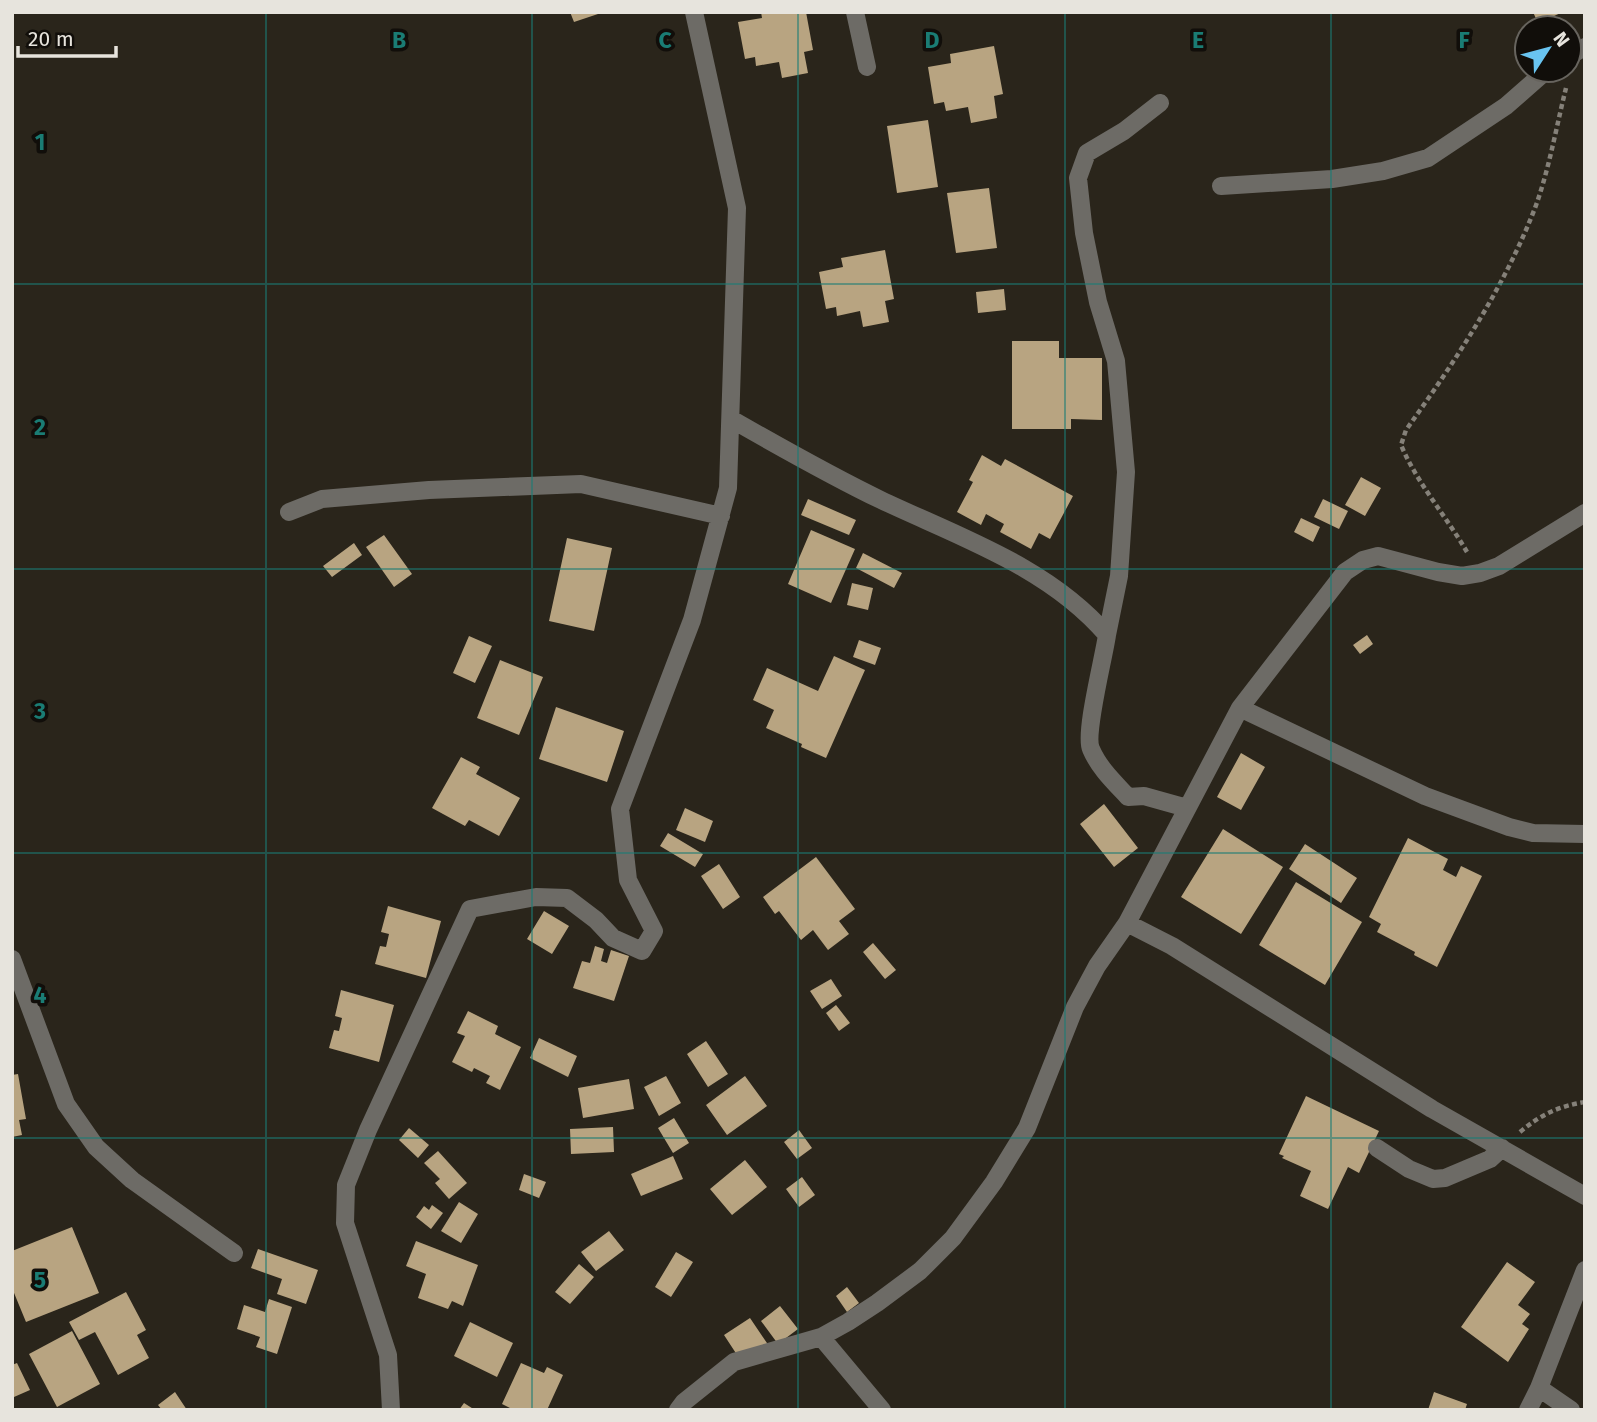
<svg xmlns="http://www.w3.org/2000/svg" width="1597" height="1422" font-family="'Fira Sans',sans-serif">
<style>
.building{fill:#b8a481}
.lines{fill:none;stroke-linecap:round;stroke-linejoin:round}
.path{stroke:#858179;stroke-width:4.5;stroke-dasharray:5 3.5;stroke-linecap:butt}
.minor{stroke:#6d6b66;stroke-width:18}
.grid{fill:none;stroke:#1a7c74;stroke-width:2;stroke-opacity:0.55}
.grid-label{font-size:23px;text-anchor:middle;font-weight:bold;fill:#1a7c74;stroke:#110e0a;stroke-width:7;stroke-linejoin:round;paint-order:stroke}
</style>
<rect width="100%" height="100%" fill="#2a251b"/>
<path class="building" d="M570,12H601V13L574,22Z
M761,12H806L813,50L804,52L808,73L782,78L779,62L756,66L755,57L745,59L738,22L762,18Z
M1533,12H1563L1538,23Z
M994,46L1003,94L994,96L997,118L971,123L968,107L946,111L944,102L934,104L928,67L951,63L950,54Z
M928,120L938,187L897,193L887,126Z
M989,188L997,248L956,253L947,193Z
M885,250L894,299L885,301L889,322L863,327L860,311L837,316L836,307L826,309L819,272L843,267L841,258Z
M1004,289L1006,310L978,313L976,292Z
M1012,341H1059V358H1102V420L1071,419V429H1012Z
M982,455L1001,466L1005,459L1073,496L1050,539L1039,533L1031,549L1000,532L1004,524L986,514L981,525L957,512L973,482L969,480Z
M1361,477L1381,488L1365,516L1345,505Z
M808,499L856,520L849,535L801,515Z
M1323,499L1348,511L1339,529L1314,517Z
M1301,518L1320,527L1313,542L1294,532Z
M811,530L855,549L831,603L788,584Z
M384,535L412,574L394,587L366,547Z
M567,538L612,548L594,631L549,621Z
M354,543L362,555L332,577L323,566Z
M863,553L902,573L894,588L856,568Z
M852,583L873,588L868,610L847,605Z
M1367,635L1373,644L1360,654L1353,645Z
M469,636L492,646L475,683L453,673Z
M859,640L881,648L875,665L853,657Z
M834,656L865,670L826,758L801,747L802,744L766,728L774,710L753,700L767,668L818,691Z
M500,660L543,677L519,735L477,718Z
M556,707L624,731L607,782L539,759Z
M1241,753L1265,767L1241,810L1217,797Z
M461,757L480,767L476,774L520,798L499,836L469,820L465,826L432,808Z
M1104,804L1138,848L1114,867L1080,824Z
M685,808L713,821L705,842L676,830Z
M1223,829L1283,867L1241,934L1181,897Z
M668,833L703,854L695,867L660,846Z
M1408,838L1448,859L1443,870L1456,877L1461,866L1482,876L1437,967L1414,955L1415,952L1377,932L1381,924L1369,917Z
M1305,844L1357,878L1341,903L1289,869Z
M816,857L855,909L839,921L849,934L828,950L813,930L801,940L779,911L775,914L763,897Z
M719,864L740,897L723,909L701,876Z
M1296,882L1362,922L1325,985L1259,945Z
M388,906L441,921L426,978L375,964L380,946L386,947L389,934L381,932Z
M544,911L569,926L552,954L527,939Z
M873,943L896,970L885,979L863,952Z
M595,946L604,949L601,961L607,963L611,950L629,956L614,1001L573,988L582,961L590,963Z
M831,979L842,996L822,1009L810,991Z
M341,990L394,1005L379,1062L329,1048L334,1030L339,1031L342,1018L335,1016Z
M836,1005L850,1023L839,1031L826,1013Z
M468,1011L498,1026L495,1034L521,1047L500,1090L486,1083L490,1076L474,1068L472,1072L452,1062L465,1036L457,1033Z
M539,1038L577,1056L568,1077L530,1058Z
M706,1041L728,1074L708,1087L687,1054Z
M18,1074L26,1119L19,1120L22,1135L12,1137V1075Z
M666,1076L681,1103L659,1116L644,1087Z
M745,1076L767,1106L727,1135L706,1105Z
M629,1079L634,1109L583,1118L578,1088Z
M1306,1096L1379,1131L1359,1173L1348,1167L1328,1209L1300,1196L1311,1171L1282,1158L1284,1156L1279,1154Z
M674,1118L689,1143L673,1153L658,1128Z
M613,1127L614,1152L571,1154L570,1129Z
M409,1128L429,1145L418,1158L399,1140Z
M799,1130L812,1148L797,1159L784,1142Z
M438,1151L467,1183L449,1199L435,1183L440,1179L424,1163Z
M673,1156L683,1179L641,1196L631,1174Z
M745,1160L767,1187L732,1215L710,1189Z
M524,1174L546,1182L539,1198L519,1190Z
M802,1177L815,1195L799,1207L786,1189Z
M459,1202L478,1214L461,1243L441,1231Z
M432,1205L443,1213L431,1229L416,1217L424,1206L429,1210Z
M72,1227L99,1293L26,1322L12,1288V1251Z
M609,1231L624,1250L596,1271L581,1252Z
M416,1241L478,1265L463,1306L452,1301L448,1309L418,1298L426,1274L406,1266Z
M258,1249L318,1270L306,1304L277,1294L282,1279L251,1268Z
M676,1252L693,1262L671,1297L655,1287Z
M1507,1262L1535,1282L1518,1305L1530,1314L1522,1324L1529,1329L1508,1362L1461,1327Z
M579,1264L594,1277L570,1304L555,1292Z
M847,1287L859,1303L847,1312L836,1296Z
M126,1292L146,1330L137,1335L149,1358L118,1375L95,1332L79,1340L69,1322Z
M269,1299L292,1307L277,1354L256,1347L260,1337L237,1329L244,1305L265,1312Z
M780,1306L798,1329L778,1344L761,1321Z
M750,1318L769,1346L743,1364L724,1335Z
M470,1322L513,1343L497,1377L454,1356Z
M72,1331L100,1384L57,1407L29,1354Z
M17,1363L30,1390L14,1397L12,1365Z
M521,1363L544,1373L547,1367L563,1375L547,1410H514L502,1404Z
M175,1392L187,1410H162L158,1405Z
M1434,1392L1467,1404L1465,1410H1428Z
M464,1403L475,1410H459Z"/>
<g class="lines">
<path class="path" d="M1467,552C1446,516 1417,483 1401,445L1406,430C1456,360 1504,288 1535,208C1549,170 1556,128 1566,88
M1520,1132C1540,1115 1559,1106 1585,1102"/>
<path class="minor" d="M855,12L867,67
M1569,56L1585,47
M1221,186L1332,179L1383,171L1428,158L1506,106L1547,70
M731,419C780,447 829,475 881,500C959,537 1049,567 1107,635C1104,657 1084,734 1091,749C1099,768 1114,782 1128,797L1144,796L1187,808
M289,512L322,499L429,490L581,484L721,516
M1107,635L1119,576L1126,472L1116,361L1098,302L1084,233L1078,178L1087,153L1124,131L1160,103
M1240,708L1425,796L1509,827L1533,833L1585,834
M1127,923L1172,946L1432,1109L1585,1196
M12,959L66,1104L96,1147L132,1180L234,1253
M1377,1148L1409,1169L1433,1179L1445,1178L1490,1159L1502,1148
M821,1337L882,1410
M1539,1388L1571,1410
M391,1410L388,1355L345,1223L346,1185L368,1130L470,909L536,897L567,898L596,920L613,938L642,951L654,931L628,880L620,809L692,620L728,488L737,208L694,12
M678,1410L684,1402L734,1362L821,1337L848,1322L877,1303L920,1271L953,1238L994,1182L1027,1128L1075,1007L1097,966L1127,923L1240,708L1345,572L1363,560L1378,556L1438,572L1462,576L1480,573L1499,566L1585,513
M1528,1410L1539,1388L1585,1270"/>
</g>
<path class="grid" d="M266,12V1410M532,12V1410M798,12V1410M1065,12V1410M1331,12V1410M12,284H1585M12,569H1585M12,853H1585M12,1138H1585"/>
<g class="grid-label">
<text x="399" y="48">B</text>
<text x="665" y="48">C</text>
<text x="932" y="48">D</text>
<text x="1198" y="48">E</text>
<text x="1464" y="48">F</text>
<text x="40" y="150">1</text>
<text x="40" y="435">2</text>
<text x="40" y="719">3</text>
<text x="40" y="1003">4</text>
<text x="40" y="1288">5</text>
</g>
<rect width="1597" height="1422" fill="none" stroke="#e7e4dd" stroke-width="28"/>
<g transform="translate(1548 49) rotate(54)"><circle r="33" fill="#110e0a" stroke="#67645e" stroke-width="2"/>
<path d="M0-5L12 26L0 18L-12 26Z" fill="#69c4f1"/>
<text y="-10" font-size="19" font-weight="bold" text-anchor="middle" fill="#e7e4dd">N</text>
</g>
<path d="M18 46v10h98v-10" fill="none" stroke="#e7e4dd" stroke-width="3.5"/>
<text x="28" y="46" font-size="21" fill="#e7e4dd" stroke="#110e0a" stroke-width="5" paint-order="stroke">20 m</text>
</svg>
